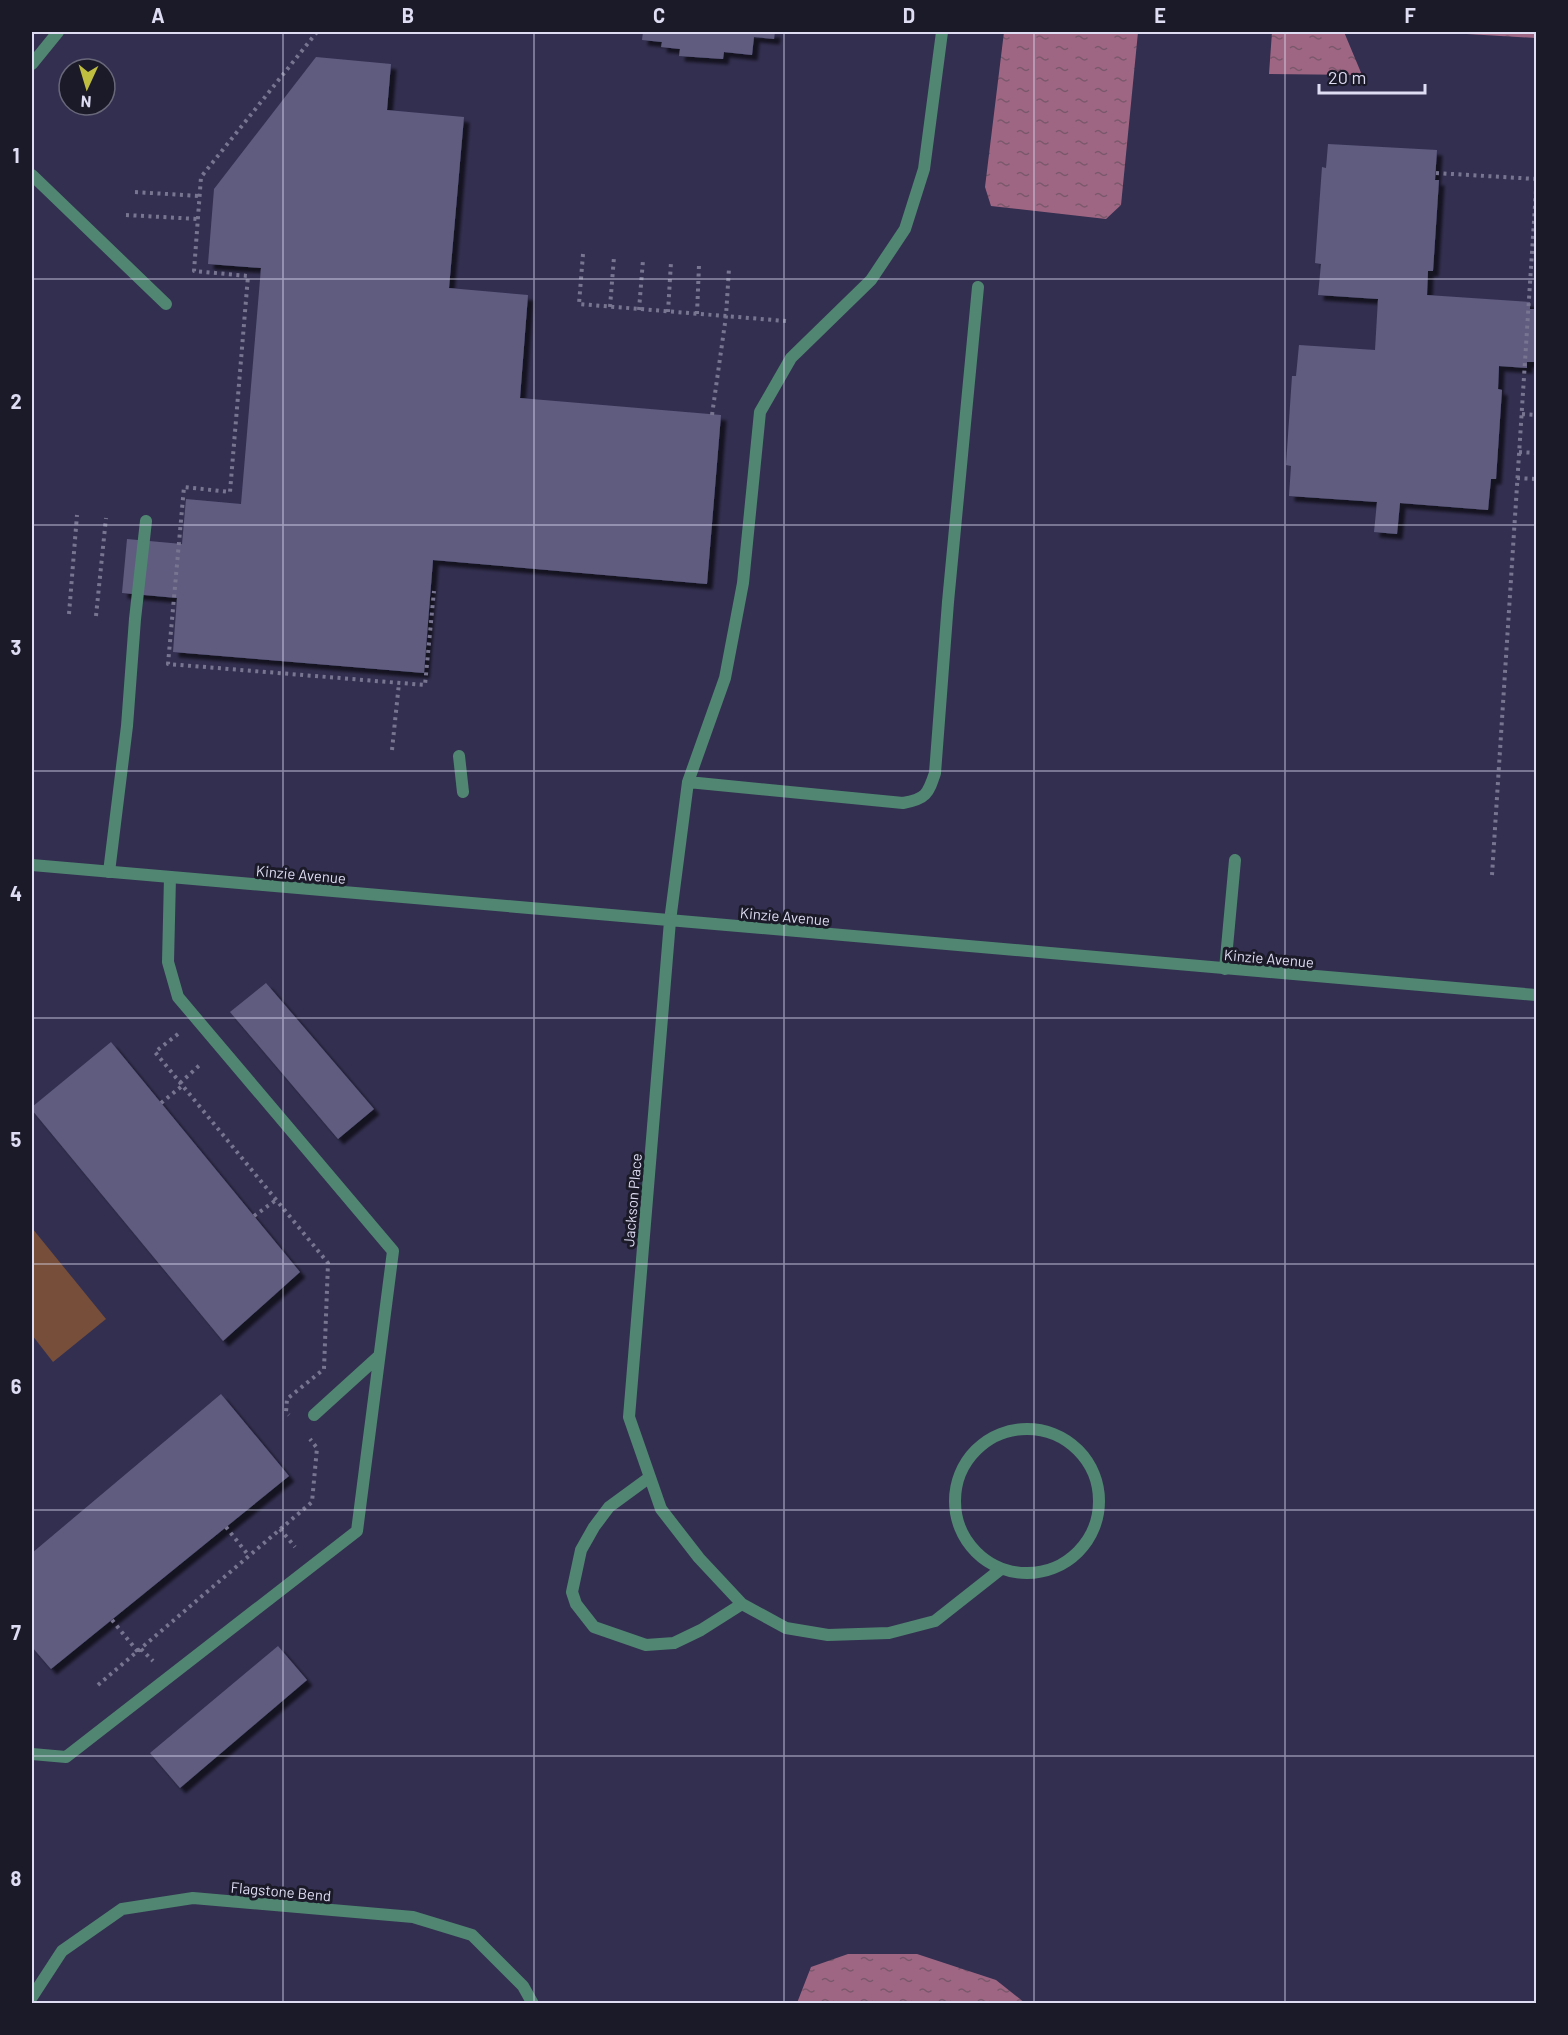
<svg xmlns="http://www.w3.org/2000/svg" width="1568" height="2035" font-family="Barlow,sans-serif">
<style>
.garden{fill:#764e39}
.water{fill:url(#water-ripples)}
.building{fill:#5f5c80;filter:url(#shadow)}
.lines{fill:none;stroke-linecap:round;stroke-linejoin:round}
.path{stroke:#787591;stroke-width:4;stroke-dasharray:3 4.5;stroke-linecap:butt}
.service{stroke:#518672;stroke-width:12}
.minor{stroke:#518672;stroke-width:12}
.grid{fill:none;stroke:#dfddf3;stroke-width:1.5;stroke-opacity:0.55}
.labels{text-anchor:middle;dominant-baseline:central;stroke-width:6;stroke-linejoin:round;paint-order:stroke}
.street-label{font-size:15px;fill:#dfddf3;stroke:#1b1a29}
.neatline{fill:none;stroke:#dfddf3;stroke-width:2}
.grid-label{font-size:20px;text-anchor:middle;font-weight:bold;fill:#dfddf3}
</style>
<defs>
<pattern id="water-ripples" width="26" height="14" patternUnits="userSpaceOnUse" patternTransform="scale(1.5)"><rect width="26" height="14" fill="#9f6683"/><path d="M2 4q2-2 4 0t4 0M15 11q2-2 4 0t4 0" fill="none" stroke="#7a586c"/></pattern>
<filter id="shadow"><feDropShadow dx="5.5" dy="5.5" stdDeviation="1.5" flood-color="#0009"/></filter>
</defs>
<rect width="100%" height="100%" fill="#332f50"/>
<path class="garden" d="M32,1228L106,1319L53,1362L32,1335Z"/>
<path class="water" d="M1004,32H1138L1121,205L1106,219L991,206L985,187Z
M1272,32H1344L1362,75L1269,74Z
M1433,32H1536V38Z
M848,1954H917L996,1980L1025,2003H797L811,1967Z"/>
<path class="building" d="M643,32H775L774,39L754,37L752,55L724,52L723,59L679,56L680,49L661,47L662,42L642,40Z
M316,57L391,64L387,110L464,117L449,288L528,295L520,398L721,415L707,584L433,560L424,673L173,652L177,598L122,593L127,539L182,544L186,499L241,504L261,268L208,264L214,189Z
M1328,144L1437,150L1435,180H1439L1433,271H1428L1427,295L1530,302V309H1536V362H1527V368L1499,366L1498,389L1502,390L1496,479H1491L1488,510L1400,503L1397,534L1374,532L1377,502L1289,496L1291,466L1286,465L1292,376H1296L1299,345L1375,350L1378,299L1318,295L1321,264L1315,263L1322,167L1326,168Z
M266,983L374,1109L338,1139L230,1012Z
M111,1042L300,1272L223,1341L32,1110V1107Z
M221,1394L289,1476L51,1669L32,1647V1553Z
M278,1646L307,1680L180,1788L150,1753Z"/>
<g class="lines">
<path class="path" d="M317,32L201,177L194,271L248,276L230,492L184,487L168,664L425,685L434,591
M1436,173L1536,179
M135,192L199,196
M126,215L197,219
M583,254L579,304L786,321
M610,307L614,257
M639,310L643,260
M668,312L671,262
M697,314L699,265
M1522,414L1536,415
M712,415L726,316L729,268
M1519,452L1536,453
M1517,478L1536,479
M69,614L77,515
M96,616L106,518
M392,750L399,683
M1492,875L1536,190
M178,1034L155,1052L328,1263L324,1369L287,1399L286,1412L289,1415
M180,1083L202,1063
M161,1103L182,1086
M254,1216L276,1200
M226,1527L249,1556
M280,1529L295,1547
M112,1620L138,1652
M141,1649L153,1661
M98,1685L312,1502L317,1448L310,1439"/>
<path class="service" d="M32,175L166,304
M459,756L463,792
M688,782L903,803C926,799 928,794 935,773L948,602L978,287
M109,872L127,726L135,619L146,521
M670,921L688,782L725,678L743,583L760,412L791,358L871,280L905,229L924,169L942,32
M1225,969L1235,860
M314,1415L379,1356
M32,1754L66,1757L357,1531L393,1251L178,997L168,962L170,877
M32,1997L62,1951L122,1909L193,1898L413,1917L472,1935L523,1986L533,2004"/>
<path class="minor" d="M32,64L58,32
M32,865L1536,995
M670,921L629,1417L661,1509L699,1558L742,1604L786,1628L828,1635L889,1633L935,1621L1001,1569
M955 1501a72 72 0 1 1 144 0a72 72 0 1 1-144 0Z
M650,1477L609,1507L594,1527L581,1550L572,1592L576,1604L594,1627L646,1645L674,1643L701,1630L742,1604"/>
</g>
<path class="grid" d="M283,32V2004M534,32V2004M784,32V2004M1034,32V2004M1285,32V2004M32,279H1536M32,525H1536M32,771H1536M32,1018H1536M32,1264H1536M32,1510H1536M32,1756H1536"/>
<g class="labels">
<g class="street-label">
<text transform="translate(301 874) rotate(5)">Kinzie Avenue</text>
<text transform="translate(785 916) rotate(5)">Kinzie Avenue</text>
<text transform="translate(1269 958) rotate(5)">Kinzie Avenue</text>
<text transform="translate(632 1200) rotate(-85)">Jackson Place</text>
<text transform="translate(281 1891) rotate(5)">Flagstone Bend</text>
</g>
</g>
<rect width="1568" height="2035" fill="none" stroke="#1b1a29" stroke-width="66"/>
<g transform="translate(87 87) rotate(184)"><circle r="28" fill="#1b1a29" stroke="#69687a" stroke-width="1.5"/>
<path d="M0-4.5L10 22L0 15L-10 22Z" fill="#c0be41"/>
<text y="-9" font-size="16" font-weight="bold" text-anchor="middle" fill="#dfddf3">N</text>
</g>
<path d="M1319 84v9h106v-9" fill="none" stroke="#dfddf3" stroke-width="3"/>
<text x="1328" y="84" font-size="18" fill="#dfddf3" stroke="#1b1a29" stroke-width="4.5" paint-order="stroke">20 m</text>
<rect x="33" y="33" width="1502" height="1969" class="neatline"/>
<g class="grid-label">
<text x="158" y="23">A</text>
<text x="408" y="23">B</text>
<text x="659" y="23">C</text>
<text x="909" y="23">D</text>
<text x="1160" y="23">E</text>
<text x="1410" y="23">F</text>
<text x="16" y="163">1</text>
<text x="16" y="409">2</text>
<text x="16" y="655">3</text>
<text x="16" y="901">4</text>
<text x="16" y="1147">5</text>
<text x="16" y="1394">6</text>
<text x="16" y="1640">7</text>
<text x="16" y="1886">8</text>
</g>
</svg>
